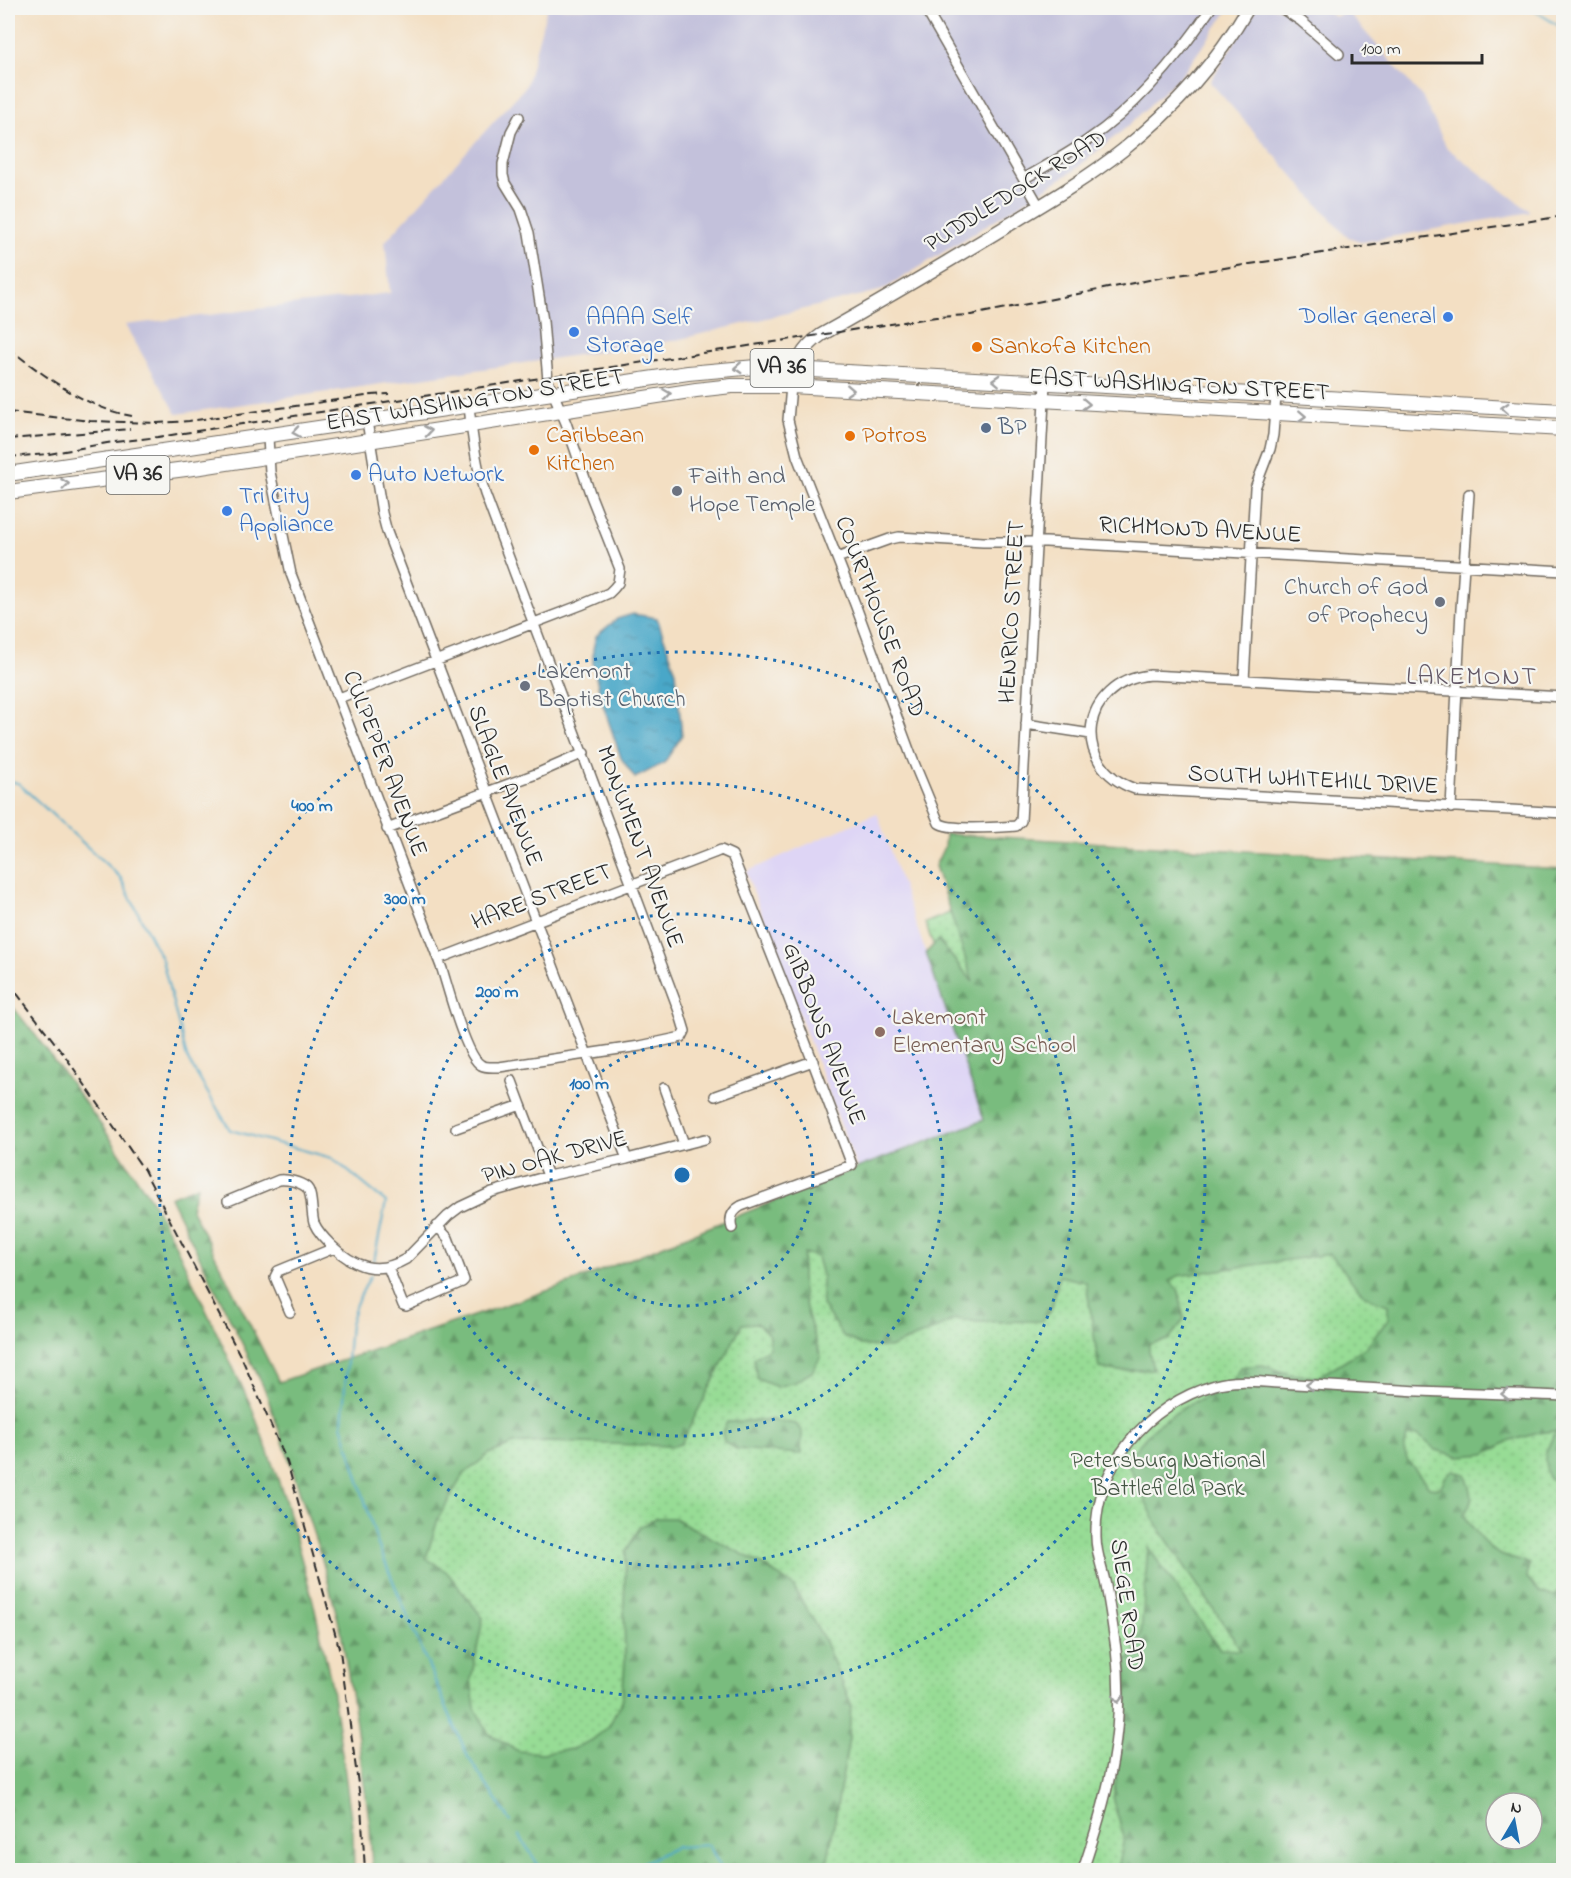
<svg xmlns="http://www.w3.org/2000/svg" width="1571" height="1878" font-family="'Indie Flower',sans-serif">
<style>
.built{fill:#ded5f5}
.industrial{fill:#c3c1db}
.green{fill:url(#green-dots);stroke:#618460;stroke-width:1.5;fill-rule:evenodd}
.forest{fill:url(#forest-firs);stroke:#527454;stroke-width:1.5;fill-rule:evenodd}
.water{fill:url(#water-ripples);stroke:#3a697a;stroke-width:1.5}
.lines{fill:none;stroke-linecap:round;stroke-linejoin:round}
.stream{stroke:#49a7c8;stroke-width:2}
.minor-casing{stroke:#716a60;stroke-width:12}
.major-casing{stroke:#716a60;stroke-width:15}
.highway-casing{stroke:#716a60;stroke-width:16}
.minor{stroke:#fff;stroke-width:9}
.major{stroke:#fff;stroke-width:12}
.highway{stroke:#fff;stroke-width:14}
.rail{stroke:#2b2b2b;stroke-width:2;stroke-dasharray:9 4.5;stroke-linecap:butt}
.oneway{stroke:#a0a0a0}
.ring{fill:none;stroke:#1f6fb2;stroke-width:3;stroke-dasharray:3 6}
.shop-dot{fill:#3f7fe0;stroke:#f6f6f2;stroke-width:2}
.food-dot{fill:#e8710a;stroke:#f6f6f2;stroke-width:2}
.service-dot{fill:#5c6f8a;stroke:#f6f6f2;stroke-width:2}
.worship-dot{fill:#6b7280;stroke:#f6f6f2;stroke-width:2}
.education-dot{fill:#8d6e63;stroke:#f6f6f2;stroke-width:2}
.labels{text-anchor:middle;dominant-baseline:central;stroke-width:4.5;stroke-linejoin:round;paint-order:stroke}
.shield{fill:#f6f6f2;stroke:#686867;stroke-width:1.5}
.shield-label{font-size:22px;font-weight:bold;fill:#2b2b2b}
.street-label{font-size:24px;fill:#2b2b2b;stroke:#f6f6f2}
.shop-label{font-size:24px;fill:#366cbe;stroke:#f6f6f2;text-anchor:start}
.food-label{font-size:24px;fill:#c56008;stroke:#f6f6f2;text-anchor:start}
.service-label{font-size:24px;fill:#4e5e75;stroke:#f6f6f2;text-anchor:start}
.worship-label{font-size:24px;fill:#5b616d;stroke:#f6f6f2;text-anchor:start}
.education-label{font-size:24px;fill:#785e54;stroke:#f6f6f2;text-anchor:start}
.park-label{font-size:24px;fill:#465746;stroke:#f6f6f2}
.neighbourhood-label{font-size:26px;letter-spacing:1.5px;fill:#655a68;stroke:#f6f6f2}
.centre{fill:#1f6fb2;stroke:#f6f6f2;stroke-width:3}
.ring-label{font-size:18px;text-anchor:middle;font-weight:bold;fill:#1f6fb2;stroke:#f6f6f2;stroke-width:4.5;stroke-linejoin:round;paint-order:stroke}
</style>
<defs>
<pattern id="green-dots" width="8" height="8" patternUnits="userSpaceOnUse" patternTransform="scale(1.5)"><rect width="8" height="8" fill="#97dc95"/><path d="M2 2h.1M6 6h.1" fill="none" stroke="#82bd81" stroke-width="1.8" stroke-linecap="round"/></pattern>
<pattern id="forest-firs" width="22" height="20" patternUnits="userSpaceOnUse" patternTransform="scale(1.5)"><rect width="22" height="20" fill="#79bc7e"/><path d="M5 1l3.5 6h-7zM16 11l3.5 6h-7z" fill="#639967"/></pattern>
<pattern id="water-ripples" width="26" height="14" patternUnits="userSpaceOnUse" patternTransform="scale(1.5)"><rect width="26" height="14" fill="#49a7c8"/><path d="M2 4q2-2 4 0t4 0M15 11q2-2 4 0t4 0" fill="none" stroke="#3d88a3"/></pattern>
</defs>
<rect width="100%" height="100%" fill="#f6f6f2"/>
<filter id="ink" filterUnits="userSpaceOnUse"><feTurbulence type="fractalNoise" baseFrequency=".0167" numOctaves="2"/><feDisplacementMap in="SourceGraphic" scale="12" xChannelSelector="R" yChannelSelector="G"/><feConvolveMatrix kernelMatrix="1 2 1 2 8 2 1 2 1" color-interpolation-filters="sRGB"/></filter>
<filter id="wash" filterUnits="userSpaceOnUse"><feTurbulence type="fractalNoise" baseFrequency=".008" numOctaves="4" result="noise"/><feDisplacementMap in="SourceGraphic" scale="24" xChannelSelector="R" yChannelSelector="G"/><feGaussianBlur stdDeviation="1.35" result="paint"/><feColorMatrix in="noise" values="0 0 0 0 0 0 0 0 0 0 0 0 0 0 0 0 0 1.4 0 .05"/><feComposite in="paint" operator="in"/></filter>
<g filter="url(#wash)">
<rect width="100%" height="100%" fill="#f3dfc3"/>
<path class="built" d="M877,813L984,1120L857,1168L746,872Z"/>
<path class="industrial" d="M547,8H1230L1184,72L1127,127L1073,171L883,290L672,341L177,414L125,325L390,293L385,242L526,86Z
M1256,8H1323L1335,17L1347,11L1423,98L1447,148L1531,212L1362,242L1346,236L1210,82Z"/>
<path class="green" d="M1563,869V1870H383L375,1779L464,1328C641,1253 819,1182 999,1117L925,923L977,902ZM1496,1803H1532V1839H1496Z"/>
<path class="forest" d="M945,834L1563,869V1486L1549,1479C1541,1455 1546,1451 1556,1431L1538,1433L1507,1442L1485,1454L1459,1456L1436,1450L1418,1435L1407,1436L1404,1450L1407,1459L1429,1487L1440,1488L1446,1476L1453,1471L1465,1474C1473,1493 1475,1498 1464,1515C1471,1526 1488,1550 1501,1555C1510,1559 1520,1560 1529,1564L1527,1578L1540,1593L1556,1596L1562,1585L1563,1577V1870H1116L1119,1865L1124,1837L1113,1801L1127,1701L1126,1660L1134,1654L1141,1634L1148,1547L1220,1649L1241,1650L1157,1525L1126,1460L1155,1426L1191,1403L1229,1389L1241,1367L1263,1365L1289,1374L1318,1377L1365,1348L1388,1320V1305C1352,1295 1353,1277 1330,1254L1177,1276L1170,1281L1179,1291L1184,1320L1168,1340L1149,1344V1351L1153,1369L1118,1371L1099,1368L1086,1282L1059,1276L1051,1311L1042,1321L978,1322L955,1319L936,1329L889,1348L861,1345L843,1336L822,1305V1276L817,1257L804,1253C797,1291 809,1320 821,1356L812,1372L795,1382L777,1387L757,1379L754,1358L769,1348L770,1336L757,1323L742,1324L681,1444L671,1446L546,1442L514,1444L489,1454L463,1475L438,1519L426,1558L447,1572L483,1618L471,1680L475,1708L489,1734L518,1751L542,1753L572,1749L592,1740L609,1726L622,1700L625,1662L624,1605L626,1551L640,1527L656,1518H674L763,1565L793,1586L823,1637L851,1704L849,1738L826,1870H372L370,1827L356,1724L341,1631L323,1563L290,1462L265,1390L170,1197L197,1186L191,1208L279,1382L570,1283L857,1168L984,1120L926,953L938,940L973,982L935,866L944,847ZM1496,1803H1532V1839H1496Z
M8,1001L36,1036L104,1129L152,1201L176,1246L252,1408L284,1496L313,1601L331,1682L343,1759L353,1832L354,1870H8Z
M772,1420L796,1424L802,1432L801,1454L736,1449L724,1441L722,1433L727,1422Z"/>
<path class="water" d="M633,614L657,618L676,672L682,736L664,763L635,778L621,758L602,702L593,665V649L596,636L617,619Z"/>
<g class="lines">
<path class="stream" d="M1530,8L1564,29
M8,781L18,783L120,877L162,960L187,1058L230,1130L332,1158L386,1202L374,1261
M371,1275L356,1304L350,1324L342,1424L378,1545L423,1653L468,1757L511,1822
M519,1835L539,1866L560,1870
M628,1870L676,1847L709,1845L722,1870"/>
</g>
</g>
<g filter="url(#ink)">
<g class="lines">
<defs>
<path id="minor" d="M925,8L1039,206
M1281,8L1301,21L1339,54
M1025,178C1046,166 1068,154 1088,140C1138,106 1178,57 1211,8
M791,386L788,420L797,456L855,604L912,758L939,823C949,831 1001,827 1016,826L1021,821L1045,383
M367,421L382,513L387,532L627,1159
M268,437L270,472L291,574L442,969C448,988 466,1057 481,1065C486,1068 493,1067 499,1067L640,1046L682,1037L685,1031L679,1011L485,494C476,465 472,436 469,406
M837,558L890,539L899,537L983,542H1046L1564,571
M1244,680L1255,488L1270,449L1273,435L1276,396
M1564,697L1150,675C1080,682 1069,766 1135,789L1564,813
M339,698L581,605L609,593L614,588L618,583L620,569L591,496L566,423L548,381L543,321L529,233L521,209L505,183L503,175V164L511,132L519,117
M1026,724L1091,734
M1451,808L1461,609L1469,494
M387,829L536,774L584,753
M438,959L714,853L721,850L732,855L786,991L852,1165L741,1206C732,1211 729,1218 732,1228
M512,1081L521,1105
M664,1088L684,1144
M715,1096L813,1061
M456,1128L521,1105L548,1176
M228,1201L279,1180C287,1179 300,1182 306,1187C313,1192 311,1214 314,1223C318,1232 324,1238 331,1245C354,1267 377,1276 406,1259L448,1216L460,1207L492,1192L548,1176L627,1159L705,1139
M388,1267L403,1305L406,1306L462,1282L464,1280L448,1238L437,1226
M290,1312L275,1277L278,1271L334,1248
M1083,1870C1108,1796 1126,1728 1116,1649C1113,1628 1110,1607 1106,1586C1103,1570 1096,1554 1096,1537C1094,1466 1148,1404 1215,1385C1235,1379 1258,1382 1278,1383C1313,1385 1348,1387 1382,1389C1443,1393 1503,1393 1564,1396"/>
<path id="major" d="M791,386C797,362 800,350 821,335C880,302 939,267 997,232C1040,206 1084,181 1123,150C1172,111 1217,62 1248,8"/>
<path id="highway" d="M8,474L688,373L756,367L1564,411
M8,492L201,467L696,390L732,386H791L1564,429"/>
</defs>
<use href="#minor" class="minor-casing"/>
<use href="#major" class="major-casing"/>
<use href="#highway" class="highway-casing"/>
<use href="#minor" class="minor"/>
<use href="#major" class="major"/>
<use href="#highway" class="highway"/>
<path class="rail" d="M8,348C45,376 85,408 132,416
M8,412L90,421L157,423L189,421L372,395L389,394
M8,439L130,429
M8,457L49,454L107,443L158,437L936,317L971,315L1159,278L1564,216
M8,982L65,1056L144,1170L243,1361L287,1462L340,1651L361,1806L365,1870"/>
</g>
<defs><path id="oneway-chevron" d="M-2-3.5L2.5 0L-2 3.5" fill="none" stroke-width="1.6" stroke-linecap="round" stroke-linejoin="round" transform="scale(1.5)"/></defs>
<g class="oneway">
<use href="#oneway-chevron" transform="translate(738 368) rotate(177)"/>
<use href="#oneway-chevron" transform="translate(996 380) rotate(-177)"/>
<use href="#oneway-chevron" transform="translate(850 390) rotate(3)"/>
<use href="#oneway-chevron" transform="translate(667 394) rotate(-8)"/>
<use href="#oneway-chevron" transform="translate(1086 404) rotate(3)"/>
<use href="#oneway-chevron" transform="translate(1505 408) rotate(-177)"/>
<use href="#oneway-chevron" transform="translate(1302 416) rotate(3)"/>
<use href="#oneway-chevron" transform="translate(428 431) rotate(-9)"/>
<use href="#oneway-chevron" transform="translate(296 432) rotate(171)"/>
<use href="#oneway-chevron" transform="translate(65 484) rotate(-7)"/>
<use href="#oneway-chevron" transform="translate(1310 1385) rotate(-177)"/>
<use href="#oneway-chevron" transform="translate(1505 1394) rotate(-179)"/>
<use href="#oneway-chevron" transform="translate(1118 1699) rotate(90)"/>
</g>
</g>
<g class="ring">
<circle cx="682" cy="1175" r="131"/>
<circle cx="682" cy="1175" r="261"/>
<circle cx="682" cy="1175" r="392"/>
<circle cx="682" cy="1175" r="523"/>
</g>
<g class="shop-dot">
<circle cx="1448" cy="317" r="6"/>
<circle cx="574" cy="332" r="6"/>
<circle cx="356" cy="475" r="6"/>
<circle cx="227" cy="511" r="6"/>
</g>
<g class="food-dot">
<circle cx="977" cy="347" r="6"/>
<circle cx="850" cy="436" r="6"/>
<circle cx="534" cy="450" r="6"/>
</g>
<circle class="service-dot" cx="986" cy="428" r="6"/>
<g class="worship-dot">
<circle cx="677" cy="491" r="6"/>
<circle cx="1440" cy="602" r="6"/>
<circle cx="525" cy="686" r="6"/>
</g>
<circle class="education-dot" cx="880" cy="1032" r="6"/>
<g class="labels">
<g class="shield">
<rect x="750.5" y="349" width="63" height="38" rx="4.5"/>
<rect x="106.5" y="456" width="63" height="38" rx="4.5"/>
</g>
<g class="shield-label">
<text x="782" y="368">VA 36</text>
<text x="138" y="475">VA 36</text>
</g>
<g class="street-label">
<text transform="translate(1016 192) rotate(-32)">PUDDLEDOCK ROAD</text>
<text transform="translate(1179 386) rotate(3)">EAST WASHINGTON STREET</text>
<text transform="translate(475 401) rotate(-9)">EAST WASHINGTON STREET</text>
<text transform="translate(1200 531) rotate(3)">RICHMOND AVENUE</text>
<text transform="translate(1013 612) rotate(-87)">HENRICO STREET</text>
<text transform="translate(879 617) rotate(69)">COURTHOUSE ROAD</text>
<text transform="translate(384 764) rotate(69)">CULPEPER AVENUE</text>
<text transform="translate(1313 781) rotate(3)">SOUTH WHITEHILL DRIVE</text>
<text transform="translate(504 786) rotate(69)">SLAGLE AVENUE</text>
<text transform="translate(639 847) rotate(70)">MONUMENT AVENUE</text>
<text transform="translate(542 898) rotate(-21)">HARE STREET</text>
<text transform="translate(823 1034) rotate(69)">GIBBONS AVENUE</text>
<text transform="translate(555 1158) rotate(-15)">PIN OAK DRIVE</text>
<text transform="translate(1126 1605) rotate(82)">SIEGE ROAD</text>
</g>
<g class="shop-label">
<text x="1436" y="317" text-anchor="end">Dollar General</text>
<text x="586" y="318">AAAA Self<tspan x="586" dy="28">Storage</tspan></text>
<text x="368" y="475">Auto Network</text>
<text x="239" y="497">Tri City<tspan x="239" dy="28">Appliance</tspan></text>
</g>
<g class="food-label">
<text x="989" y="347">Sankofa Kitchen</text>
<text x="546" y="436">Caribbean<tspan x="546" dy="28">Kitchen</tspan></text>
<text x="862" y="436">Potros</text>
</g>
<g class="service-label">
<text x="998" y="428">BP</text>
</g>
<g class="worship-label">
<text x="689" y="477">Faith and<tspan x="689" dy="28">Hope Temple</tspan></text>
<text x="1428" y="588" text-anchor="end">Church of God<tspan x="1428" dy="28">of Prophecy</tspan></text>
<text x="537" y="672">Lakemont<tspan x="537" dy="28">Baptist Church</tspan></text>
</g>
<g class="education-label">
<text x="892" y="1018">Lakemont<tspan x="892" dy="28">Elementary School</tspan></text>
</g>
<g class="park-label">
<text x="1168" y="1461">Petersburg National<tspan x="1168" dy="28">Battlefield Park</tspan></text>
</g>
<g class="neighbourhood-label">
<text x="1472" y="678">LAKEMONT</text>
</g>
</g>
<circle cx="682" cy="1175" r="9" class="centre"/>
<g class="ring-label">
<text x="312" y="811">400 m</text>
<text x="405" y="904">300 m</text>
<text x="497" y="997">200 m</text>
<text x="589" y="1089">100 m</text>
</g>
<rect width="1571" height="1878" fill="none" stroke="#f6f6f2" stroke-width="30"/>
<g transform="translate(1514 1821) rotate(10)"><circle r="28" fill="#f6f6f2" stroke="#a5a5a2" stroke-width="1.5"/>
<path d="M0-4.5L10 22L0 15L-10 22Z" fill="#1f6fb2"/>
<text y="-9" font-size="16" font-weight="bold" text-anchor="middle" fill="#2b2b2b">N</text>
</g>
<path d="M1352 54v9h130v-9" fill="none" stroke="#2b2b2b" stroke-width="3"/>
<text x="1361" y="54" font-size="18" fill="#2b2b2b" stroke="#f6f6f2" stroke-width="4.5" paint-order="stroke">100 m</text>
</svg>
